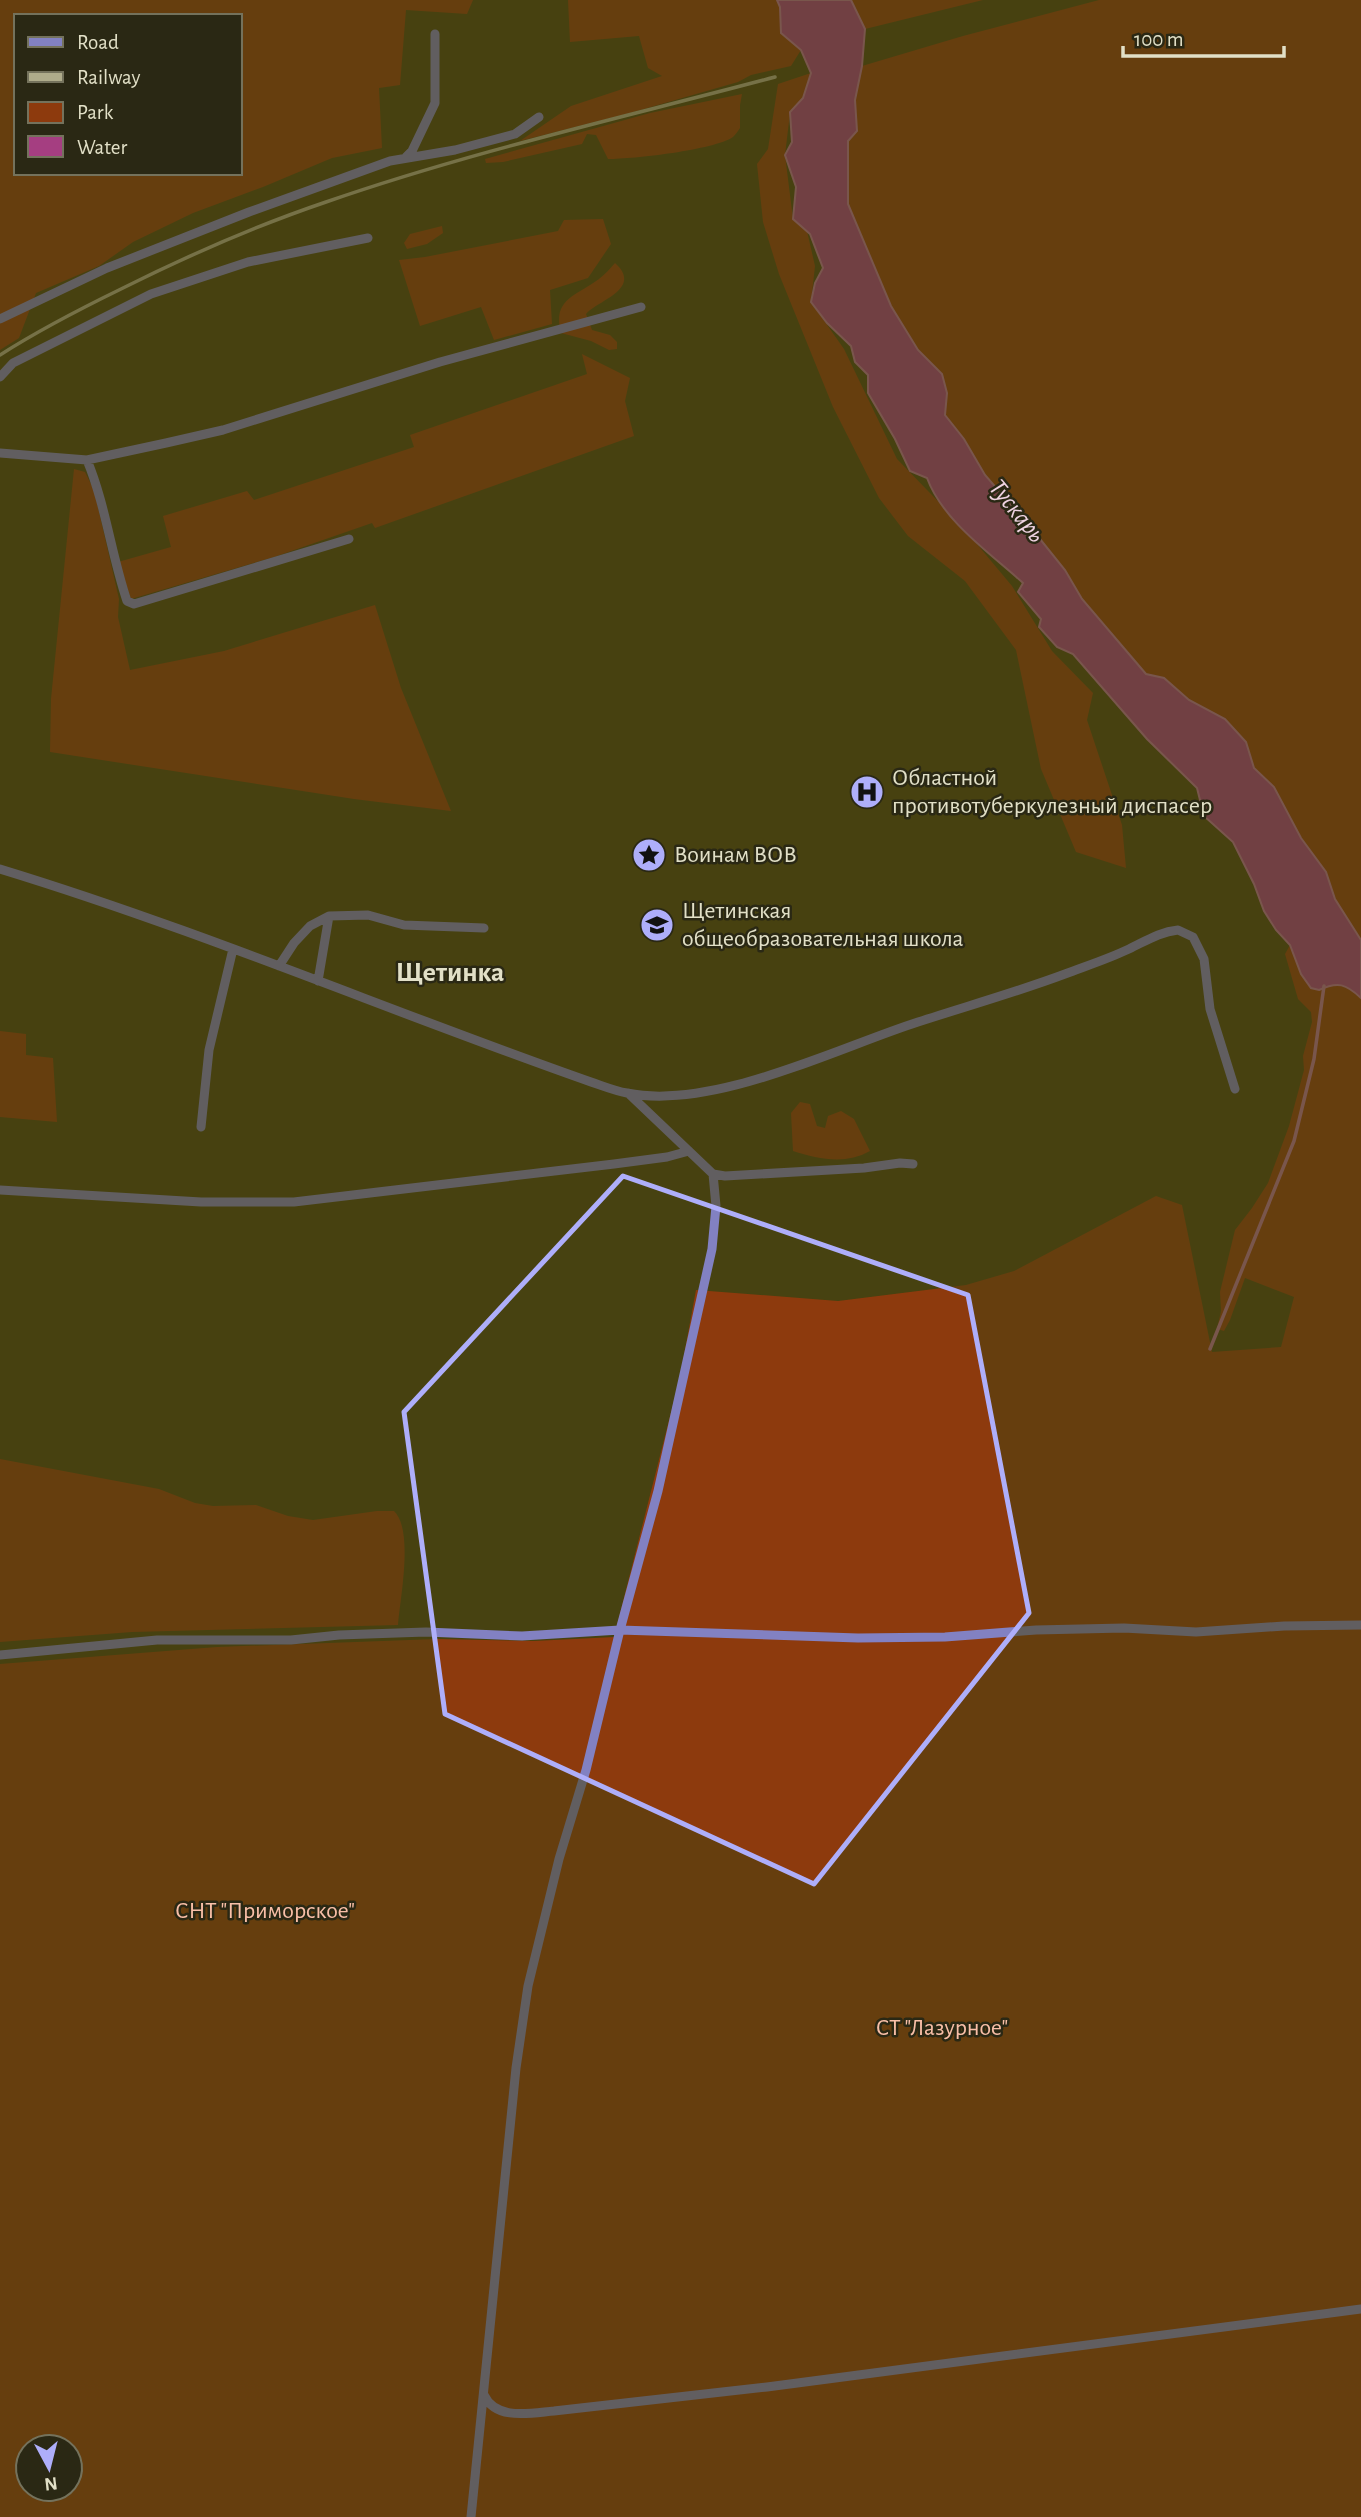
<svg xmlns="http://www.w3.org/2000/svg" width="1361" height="2517" font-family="'Alegreya Sans',sans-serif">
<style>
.green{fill:#8d3a0d;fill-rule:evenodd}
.water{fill:#a53e81;stroke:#b76f96;stroke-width:2}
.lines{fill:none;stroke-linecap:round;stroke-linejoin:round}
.stream{stroke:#b76f96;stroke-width:3.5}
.street{stroke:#8281c2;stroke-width:9}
.rail{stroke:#afac8b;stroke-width:3.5}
.marked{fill:none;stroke:#aeaefa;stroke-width:5;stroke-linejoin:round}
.labels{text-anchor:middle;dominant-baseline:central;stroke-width:5;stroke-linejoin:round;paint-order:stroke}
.poi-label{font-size:24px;fill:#e2e0c7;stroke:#2a2814;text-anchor:start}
.park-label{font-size:24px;fill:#f9bfa7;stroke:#2a2814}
.water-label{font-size:26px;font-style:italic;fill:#efd3e2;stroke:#2a2814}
.quarter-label{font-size:28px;font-weight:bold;fill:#e2e0c7;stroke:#2a2814}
</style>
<rect width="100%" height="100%" fill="#474211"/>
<path class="green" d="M0,0H473L467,14L406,10L400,85L379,88L382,148L332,158L263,187L193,213L133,242L99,266L36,293L19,338L0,350ZM16,16H240V173H16Z
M568,0H777L780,7L781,33L801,50L791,66L751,75L738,82L630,113L520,141L571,106L662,76L648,68L639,36L570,42Z
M851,0H983L865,29Z
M1099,0H1361V961L1254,768L1246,742L1225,719L1189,700L1164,678L1146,674L1082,599L1065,570L1032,529L985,475L965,440L952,457L848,204V141L857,131L855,100L862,66L963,36Z
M811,73L803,98L790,113L785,155L793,219L807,231L815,266L811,302L844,349L897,459L961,525L1012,586L1052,651L1093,693L1087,720L1122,825L1126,868L1076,852L1041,769L1016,650L965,581L908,536L879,498L833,407L779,274L763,222L757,164L768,149L778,84Z
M742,94L740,105V128C738,131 736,134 733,137C714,150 633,159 608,159L596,135L587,134L582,144L503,162L486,163L485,159L650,113Z
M603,219L611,244L588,278L550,290L552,324L494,340L481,307L420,326L399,260L425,257L558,231L564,220Z
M442,226L443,233L427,244L407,249L404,243L410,234Z
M615,263C644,289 596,301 586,314L592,330L610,335L617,342V349L609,350L591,341L561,333C552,299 576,296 599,279C605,274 610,269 615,263Z
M582,354L630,378L625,401L634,436L375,528L372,523L274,557L131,599L118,562L171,547L163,516L247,491L254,500L414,447L410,435L587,374Z
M74,469L85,472L94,490L119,599L118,617L130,670L224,651L375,605L401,688L451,811L354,799L50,752L51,699Z
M1290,945L1348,986L1361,998V2517H0V1664L217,1647L437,1639L534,1641L614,1637L680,1377L696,1290L838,1301L966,1285L1014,1271L1156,1196L1182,1205L1212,1352L1281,1347L1294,1297L1245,1278L1230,1320L1224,1331L1217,1329L1221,1311L1220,1292L1235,1230L1252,1208L1268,1183L1289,1126L1304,1070L1303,1056L1312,1022L1311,1012L1298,999L1285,954ZM28,2447H70V2489H28Z
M0,1031L26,1034V1055L53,1058L57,1122L0,1117Z
M800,1102L810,1104L817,1126L825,1128L828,1116L841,1111L854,1119L870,1151C845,1165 819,1159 793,1151L791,1113Z
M0,1459L159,1489L195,1503L213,1506L256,1505L288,1516L313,1520L377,1511H394C414,1530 400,1599 398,1625L132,1632L0,1642Z"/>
<path class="water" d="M777,0H851L865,29L862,66L855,100L857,131L848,141V204L891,306L918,350L942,374L947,393L945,415L964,439L985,475L1032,529L1065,570L1082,599L1146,674L1164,678L1189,700L1225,719L1246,742L1254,768L1274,787L1301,838L1326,872L1335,899L1361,940V998C1346,984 1338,981 1319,990L1311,988L1301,974L1290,945L1276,930L1264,911L1254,884L1233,842L1204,816L1197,788L1147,739L1073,654L1057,647L1039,627L1041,619L1018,592L1023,583C990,553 943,521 927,478L910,471L895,439L868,393V375L855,362L851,346L827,323L811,302L815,283L823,268L810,234L793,219L796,187L785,155L792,142L790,112L803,98L811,73L801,50L781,33L780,7Z"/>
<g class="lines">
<path class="stream" d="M1210,1349L1294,1141L1314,1059L1324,986"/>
<path class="street" d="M406,157L412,151L435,103V34
M0,319L107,268L249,212L390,161L455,150L515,134L539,117
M0,377L13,363L151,294L248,262L368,238
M0,453L87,460L166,443L223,430L440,362L641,307
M87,460C106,506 111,554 127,601L134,604L349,539
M0,869C200,930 394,1013 591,1082C603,1086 615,1091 627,1093C712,1111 837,1048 918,1022C967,1006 1017,992 1065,974C1086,966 1108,959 1129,949C1146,941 1159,932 1178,930L1193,937L1204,959L1210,1009L1235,1089
M279,966L294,943L310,926L329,916L368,915L404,925L484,928
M318,981L329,916
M201,1127L209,1050L233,949
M713,1174L725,1176L864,1168L900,1163L913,1164
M0,1190L201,1202H294L614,1164L667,1157L689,1151
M0,1655L157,1640H291L339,1635L426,1632L522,1636L620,1630L858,1638L945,1637L1036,1630L1124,1628L1196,1632L1284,1626L1361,1625
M484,2395C496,2421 531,2413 554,2411L767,2387L1361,2309
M471,2517L516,2068L528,1986L559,1859L586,1770L620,1630L658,1491L712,1249L716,1206L713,1174L628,1093"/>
<path class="rail" d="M0,355C39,330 80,309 121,289C187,256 255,226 326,202C473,151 625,117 775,77"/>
</g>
<path d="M0 0H1361V2517H0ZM623,1176L968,1295L1029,1613L814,1884L445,1714L404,1412Z" fill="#474211" fill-opacity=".55" fill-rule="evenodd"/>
<path class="marked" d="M623,1176L968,1295L1029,1613L814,1884L445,1714L404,1412Z"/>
<defs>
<symbol id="hospital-disc" viewBox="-11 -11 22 22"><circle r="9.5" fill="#aeaefa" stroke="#2a2814"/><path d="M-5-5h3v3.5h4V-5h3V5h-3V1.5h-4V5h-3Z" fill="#111"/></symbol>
<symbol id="sight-disc" viewBox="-11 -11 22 22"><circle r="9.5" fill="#aeaefa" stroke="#2a2814"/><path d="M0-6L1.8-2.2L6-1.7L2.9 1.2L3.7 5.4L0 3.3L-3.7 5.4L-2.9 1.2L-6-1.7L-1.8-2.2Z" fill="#111"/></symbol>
<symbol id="school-disc" viewBox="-11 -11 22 22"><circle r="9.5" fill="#aeaefa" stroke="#2a2814"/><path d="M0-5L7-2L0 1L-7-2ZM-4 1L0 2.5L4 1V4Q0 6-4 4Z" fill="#111"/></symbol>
</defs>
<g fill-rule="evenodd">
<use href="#hospital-disc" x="848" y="773" width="38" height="38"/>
<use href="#sight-disc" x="630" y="836" width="38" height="38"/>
<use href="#school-disc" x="638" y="906" width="38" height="38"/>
</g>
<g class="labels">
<g class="poi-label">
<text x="892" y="778">Областной<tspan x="892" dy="28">противотуберкулезный диспасер</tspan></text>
<text x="674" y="855">Воинам ВОВ</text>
<text x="682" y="911">Щетинская<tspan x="682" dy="28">общеобразовательная школа</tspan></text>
</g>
<g class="park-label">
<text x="265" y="1911">СНТ "Приморское"</text>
<text x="942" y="2028">СТ "Лазурное"</text>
</g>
<g class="water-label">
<text transform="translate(1017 511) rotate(51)">Тускарь</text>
</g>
<g class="quarter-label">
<text x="450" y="973">Щетинка</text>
</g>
</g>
<rect x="14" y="14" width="228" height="161" fill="#2a2814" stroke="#74725c" stroke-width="2"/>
<rect x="28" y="37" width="35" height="10" fill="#8281c2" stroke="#74725c" stroke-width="2"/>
<text x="77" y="49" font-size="21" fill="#e2e0c7">Road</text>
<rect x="28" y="72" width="35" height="10" fill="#afac8b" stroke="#74725c" stroke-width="2"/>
<text x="77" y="84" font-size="21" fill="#e2e0c7">Railway</text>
<rect x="28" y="102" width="35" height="21" fill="#8d3a0d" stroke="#74725c" stroke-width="2"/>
<text x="77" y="119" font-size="21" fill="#e2e0c7">Park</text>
<rect x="28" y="136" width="35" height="21" fill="#a53e81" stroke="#74725c" stroke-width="2"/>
<text x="77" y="154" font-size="21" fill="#e2e0c7">Water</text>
<g transform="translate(49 2468) rotate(173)"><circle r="33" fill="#2a2814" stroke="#74725c" stroke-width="2"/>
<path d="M0-5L12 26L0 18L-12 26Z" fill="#aeaefa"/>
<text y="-10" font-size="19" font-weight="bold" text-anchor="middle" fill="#e2e0c7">N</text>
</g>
<path d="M1123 46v10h161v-10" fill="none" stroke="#e2e0c7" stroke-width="3.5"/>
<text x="1134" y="46" font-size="21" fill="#e2e0c7" stroke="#2a2814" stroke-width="5" paint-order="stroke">100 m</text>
</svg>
